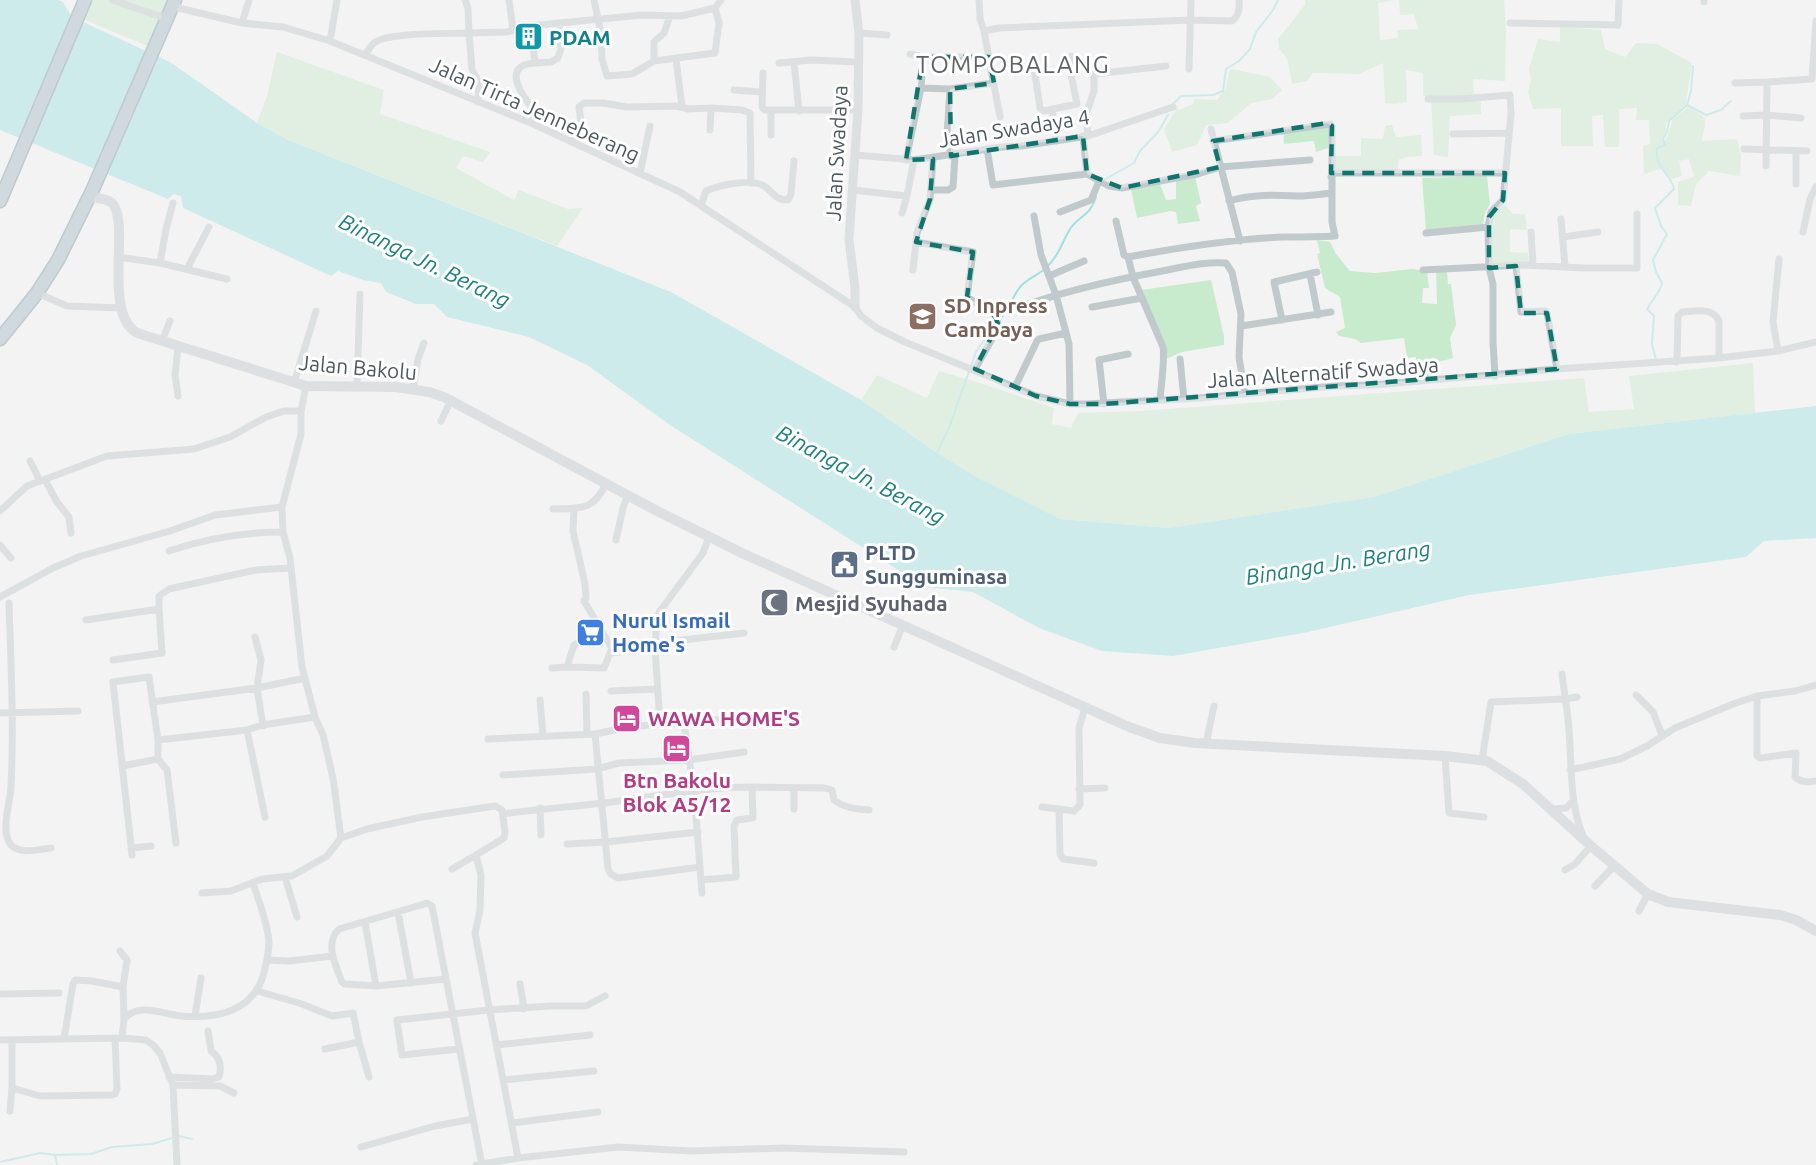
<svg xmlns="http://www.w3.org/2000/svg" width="1816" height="1165" font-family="Ubuntu,sans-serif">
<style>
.green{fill:#c8ebcd}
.water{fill:#9be2e0}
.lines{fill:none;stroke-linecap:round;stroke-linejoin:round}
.stream{stroke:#9be2e0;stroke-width:2}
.trunk-casing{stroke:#7c9aa6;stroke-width:15}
.minor{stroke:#c0cacd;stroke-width:7}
.tertiary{stroke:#c0cacd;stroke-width:9}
.secondary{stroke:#becace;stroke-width:10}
.trunk{stroke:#a4bbc4;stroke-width:12}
.marked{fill:none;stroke:#0f766e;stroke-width:4.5;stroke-dasharray:12 8;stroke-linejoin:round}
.labels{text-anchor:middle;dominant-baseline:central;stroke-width:6;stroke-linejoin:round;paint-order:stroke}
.culture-label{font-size:21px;font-weight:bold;fill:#0d838f;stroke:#fff;text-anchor:start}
.street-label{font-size:21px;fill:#4c5a5e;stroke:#fff}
.education-label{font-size:21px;font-weight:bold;fill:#785e54;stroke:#fff;text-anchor:start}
.service-label{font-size:21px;font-weight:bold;fill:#4e5e75;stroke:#fff;text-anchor:start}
.worship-label{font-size:21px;font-weight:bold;fill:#5b616d;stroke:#fff;text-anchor:start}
.shop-label{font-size:21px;font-weight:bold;fill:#366cbe;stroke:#fff;text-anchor:start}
.hotel-label{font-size:21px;font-weight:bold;fill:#b23c85;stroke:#fff;text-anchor:start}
.water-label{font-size:22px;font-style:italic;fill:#1c827f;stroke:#fff}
.quarter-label{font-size:24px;letter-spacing:1.5px;fill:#606467;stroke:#fff}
</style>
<rect width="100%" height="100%" fill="#f4f3f3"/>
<path class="green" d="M93,0H169L150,47L85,20Z
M1305,0H1395L1378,3L1380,40L1398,38L1397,30L1418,29L1414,14L1400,15L1399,0H1504L1506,30L1505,81L1473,79L1474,100L1481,102V114L1450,116L1448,157L1434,155L1431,99L1423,95V73L1406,70L1407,102L1395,104L1385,103L1383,63L1359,74L1313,73L1307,81L1292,84L1287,58L1279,49L1278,39L1305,5Z
M1560,27L1601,30L1605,49L1625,57L1636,43L1657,44L1692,63L1686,104L1666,123V131L1662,139L1663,143L1669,133L1672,120L1688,107C1710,119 1706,117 1702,141L1737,139L1741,155L1740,176L1709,171L1696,184L1691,206L1678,205V182L1694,177L1689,159L1679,161L1682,176L1671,179L1663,168L1644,174L1643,146L1650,144L1649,120H1636L1637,108L1619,109V147H1605L1603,115L1592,116L1593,146H1561V108L1533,109L1528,92L1531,80L1529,69L1538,39L1560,42Z
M277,52L384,90L380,114L490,152L483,162L463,156L456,168L514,200L519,190L568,209L583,208L557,246L288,140L257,123L267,96Z
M1232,69L1270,77L1282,90L1272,99L1251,103L1228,123L1206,125L1197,145L1172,152L1164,129L1177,108L1179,110L1193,104L1194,99L1217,100L1226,88L1229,71Z
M1331,122L1328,148L1316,152L1314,141L1284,144L1283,128Z
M1392,125L1396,137L1421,135L1422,156L1404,157L1403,159H1399L1397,172H1330L1332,156H1361V138L1383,139L1385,126Z
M1195,176L1201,203L1196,206L1200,221L1178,224L1176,212L1170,211L1137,218L1131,189L1160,184L1166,200L1176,199V180Z
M1487,176L1490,204L1485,213L1483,224L1426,230L1422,178Z
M1505,205L1513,214H1525L1527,230L1510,229V252L1528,253L1530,264L1491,265L1492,214Z
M1317,240L1330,242L1336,254L1350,271L1375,273L1412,269L1427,271L1429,288H1423L1422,303L1437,304L1436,271H1447L1448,284H1451L1456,325L1450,338L1453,358L1428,365L1429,378L1416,380V357L1407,358L1404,338L1361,343L1355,339L1339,336L1336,332L1345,328L1340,297L1325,288L1317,254L1320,253Z
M1211,280L1224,336V345L1182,352L1166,359L1141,290Z
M1753,363L1755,413L1569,434L1374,497L1169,528L1060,519L980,479L937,453L861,400L877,375L927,398L939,371L977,382L1054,408L1052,424L1071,428L1078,413L1140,411L1584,378L1589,412L1634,409L1629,376Z"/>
<path class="water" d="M0,0H58L63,2L72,17L170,62L257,123L288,140L671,292L861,400L937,453L980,479L1060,519L1169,528L1374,497L1569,434L1816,406V538L1764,541L1746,557L1469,595L1308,632L1173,656L1102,651L1039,628L973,592L925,587L670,425L587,365L529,337L447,317L434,304H416L386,292L381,283L363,280L338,271L331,276L183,208L181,196L174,194L168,199L0,130Z"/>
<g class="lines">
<path class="stream" d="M1172,105L1181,96L1213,95L1223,91L1226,69L1239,61L1250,49L1256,32L1273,10L1278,0
M1687,105L1706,115L1721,110L1731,101
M1102,181L1134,163L1140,151L1158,132L1168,115
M998,322C1009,310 1011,299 1020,287C1027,279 1038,275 1046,268C1060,254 1061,244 1070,229C1080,215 1090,216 1096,197
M1656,360L1652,344L1654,316L1647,309C1652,300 1661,291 1662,283L1656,272L1653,260L1667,234L1661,226L1655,208L1674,189C1671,174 1654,167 1657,148L1665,145L1663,139L1667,132L1669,121L1687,105L1691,91L1693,66
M937,453L949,428L976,352L994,326
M55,1155L57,1165
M0,1162L40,1153L55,1155L91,1154L112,1147L152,1144L179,1136L192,1139"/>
<defs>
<path id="trunk" d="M0,201L85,0
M0,339L37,293L58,260L93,189L175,0"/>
</defs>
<use href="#trunk" class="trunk-casing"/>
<path class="minor" d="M112,0L168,19
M465,0L468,8L469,33L506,32L539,25L642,15L681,16L715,8
M509,0L513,30
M594,0L601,33L602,59L607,76L632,74L654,61V42L664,33L670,16
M979,0L980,19L984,31L1000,117
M1704,0V2
M174,7L242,23L283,27L330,41L531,123L680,192L855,307L861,316L877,328L905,342L1036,396L1070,404H1086L1199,398L1335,386L1374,385L1557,369L1719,358L1778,351L1816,342
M242,23L249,0
M1510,23L1618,25L1619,0
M984,31L999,28L1190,20L1232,21C1239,16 1240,8 1239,0
M859,33L887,35
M330,41L337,0
M533,46L535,63L551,62L558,58L561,49L559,25
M910,54L923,57
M365,55C368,51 370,46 374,43C388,32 448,34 469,33L472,69L479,83L478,102
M676,59L682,107
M654,61L715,53L719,23L715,8L721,0
M1033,61L1040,108L1044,111L1077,104L1071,74V56
M794,62L799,111
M779,63L811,60L858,62
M1189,69L1191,0
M763,73L762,107L765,110H858
M1735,83L1767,82
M921,88L950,89
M734,90L762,92
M1428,99H1461L1510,95L1511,114L1503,200L1491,212L1488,227L1489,268L1493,284V342L1495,376
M711,108L742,110L750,113L751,183
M1052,109L1056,141
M771,111V135
M1743,116L1766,115L1801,118
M531,123L535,111C522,96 500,65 535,63
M1211,129L1240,241
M1453,134L1508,133
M1088,136L1086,114L1094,91V74L1166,66
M573,142L581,123L579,107L584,103H603L627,107L677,106L688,109L711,108L710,130
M987,149L993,185L1087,174L1083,136
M1744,149L1807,151
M1796,151V184
M856,155L914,160L1001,147L1021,146L1088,136L1173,107
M951,156L947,136L950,89L994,83
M906,160L921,88L923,57H989
M1766,166L1767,82L1812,79L1816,21
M640,173L650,126
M1087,174L1109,186L1122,188L1198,174L1220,167L1310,160
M1331,177L1335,173H1505
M853,190L907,196L914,160
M932,190H948L953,187L955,155
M1229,201C1253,194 1274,195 1299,196C1310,196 1321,194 1332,193
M701,205L706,191C720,185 750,178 764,186C774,192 774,200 788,200L791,194L794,161
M1060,212L1091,200L1099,181
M902,213L907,196
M1034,216L1041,255L1056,295L1069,344L1070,404
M1561,219L1565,266
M1116,221L1124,255L1128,257
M1531,232L1533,265
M1803,232L1810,199L1816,187
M1426,233L1488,227
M1563,237L1598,232
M916,242L973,252L967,297L994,315L998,324L992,339L975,369
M118,257L160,263L166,229L173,203
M160,263L227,279
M1516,266L1521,312L1545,311L1547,313L1557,369
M187,269L209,227
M913,270L917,233L930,199L933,158
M1423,270L1522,265L1583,268H1637V214
M1310,274L1318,315
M1049,276L1084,261
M37,293L67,306L121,308
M1092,307L1142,298
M1014,309C1061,292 1108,281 1157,272C1179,268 1204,261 1226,263L1232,272L1241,314L1239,357L1245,394
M1282,320L1274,282L1317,272
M1241,326L1331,312
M162,341L170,321
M1778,351L1773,322L1779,259
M1180,359L1184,399
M1677,362L1678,316L1682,312C1696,311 1713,307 1719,321V358
M294,383L316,311
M357,387L360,294
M1015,387L1037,341L1039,339L1066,333
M413,389L418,359L424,343
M178,396L175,375L178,347
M1160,400C1161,386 1165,360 1163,347L1133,277L1128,257C1177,248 1234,239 1284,237C1301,237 1318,237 1335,236L1332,222V126L1330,124L1213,141
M1104,404L1099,360L1128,354
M441,421L451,400
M30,461L40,481
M45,480L57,502L69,517L71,533
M553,509C581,508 594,511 606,483
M0,511L27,486L107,456L194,449L230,437L266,417L284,411H301
M616,540L623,508L628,495
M0,545L11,558
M169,551C206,539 243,532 283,532
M0,597L53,568L81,556L170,531L215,515L282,507
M9,603C11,664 14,726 11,787C10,804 0,831 11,845C21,855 39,849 51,848
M86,620L159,609V596L169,589L256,570L291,568
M255,637L261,660L257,688L263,726
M656,643L744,633
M894,647L903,625
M611,653L655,648
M113,660L162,653L159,609
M567,667L574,645L601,631
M552,668L567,667L604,668L612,648L584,601L586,598L585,584L573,531L574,509
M1562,674C1564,693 1568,711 1569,730C1572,766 1569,802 1583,836
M611,691L657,689
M586,694L587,734
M1636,695L1653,712L1662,735
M1757,696V756L1760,758L1796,753L1795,777C1802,783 1808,782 1816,781
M540,700L543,736
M152,702L257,688L305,678
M1085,708L1079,728L1080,805L1074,811L1059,809L1060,854L1063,859L1094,863
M0,713L78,711
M684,723L731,718L733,724L746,722
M660,724L629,727L595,734L608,869L611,874L618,878L700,867
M247,730L265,817
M488,739L595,734
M158,740L247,730L262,725L315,717
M1206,744L1214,706
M1445,756L1449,813L1484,817
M158,759L167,770L176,843
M1482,760L1491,702L1565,699L1577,697
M122,766L158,759V740L149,677L113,682L132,855
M1570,770L1620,759L1647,746L1675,728L1733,704L1757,696L1795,691L1816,685
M503,775L597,769L619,763L688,760L744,752
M752,787L825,788L832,790L834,800C845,808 856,809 869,810
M794,788V809
M1079,789L1105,788
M1042,807L1059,809
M540,808L541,835
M1552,809L1566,808L1573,801
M503,814C537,809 570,807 604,803C653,797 702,787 752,787L753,818L737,820L734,826L736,877L701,880
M341,838L367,829L422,817L495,806L502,810L505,832L504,838L476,855L481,875L480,910L475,933L518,1158
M567,844L606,842L698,832
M131,848L151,846
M452,869L476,855
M1565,870L1575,864L1591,846
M285,877L297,917
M1595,886L1614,866
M202,893L231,891L262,879L292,876L327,856L341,838L333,778L323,735L315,717L302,667L290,558L283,532L282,507L301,434V411L306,386
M702,893L694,791L684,723L660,724L655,648L657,618L660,611L703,553L709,537
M1639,911L1648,894
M398,912L411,983
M365,922L376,986
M120,951L127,960L123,987
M267,960L289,961L333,956
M446,979L376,986L345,984L342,982C336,966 324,943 339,929L421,905L427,903L432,906L482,1165
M520,984L524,1009
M257,991L299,1003L332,1016L353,1013L359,1042
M0,994L59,993
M195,1016L201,978
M122,1038L124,1019C139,1002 162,1014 181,1016C220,1019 256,1010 265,969C267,960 269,950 269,941C267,921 259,902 253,883
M64,1039L73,984L75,980L92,981L123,987L124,1019
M0,1040L122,1038L146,1040L153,1045L160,1053L173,1085L177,1165
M12,1040V1088L40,1096L112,1095L115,1094L117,1089L115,1038
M496,1045L590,1035
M325,1049L359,1042L369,1077
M459,1049L402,1055L397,1020L489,1010L550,1006H586L605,996
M169,1077L213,1079L219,1077C222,1066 220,1057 211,1051L208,1031
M503,1080L594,1071
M173,1085L220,1086L234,1093
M10,1111L12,1088
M512,1123L598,1112
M361,1147L435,1126L473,1119
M476,1165L518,1158L618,1147L691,1151L783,1148L904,1152"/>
<path class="tertiary" d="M855,307V288L849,239L858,110L859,33L855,0"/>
<path class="secondary" d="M89,197C96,198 106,198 112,203C131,222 102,313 137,333L306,386L396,387L429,392L444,397L657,511L744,554L1129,727L1160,738L1195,743L1445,756L1487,761L1523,784L1591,846L1648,894L1668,902L1780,915L1796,920L1816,931"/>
<use href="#trunk" class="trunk"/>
</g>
<path d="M0 0H1816V1165H0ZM923,57H989L994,83L950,89L951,156L1083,136L1087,174L1122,188L1220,167L1213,141L1327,123L1332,126L1331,173H1505L1503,200L1489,217V268L1516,266L1521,313H1547L1557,369L1104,404H1070L1036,396L975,369L998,324L994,315L967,297L973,252L916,242L930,199L933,159L906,160Z" fill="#f4f3f3" fill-opacity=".55" fill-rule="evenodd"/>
<path class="marked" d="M923,57H989L994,83L950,89L951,156L1083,136L1087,174L1122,188L1220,167L1213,141L1327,123L1332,126L1331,173H1505L1503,200L1489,217V268L1516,266L1521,313H1547L1557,369L1104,404H1070L1036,396L975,369L998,324L994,315L967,297L973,252L916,242L930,199L933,159L906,160Z"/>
<defs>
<symbol id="building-square" viewBox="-11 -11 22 22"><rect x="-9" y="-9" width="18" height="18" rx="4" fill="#0f9aa8" stroke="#fff"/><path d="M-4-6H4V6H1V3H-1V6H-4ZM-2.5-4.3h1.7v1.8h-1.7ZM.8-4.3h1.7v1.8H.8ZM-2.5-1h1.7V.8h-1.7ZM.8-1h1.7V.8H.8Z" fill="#fff"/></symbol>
<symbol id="school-square" viewBox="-11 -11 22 22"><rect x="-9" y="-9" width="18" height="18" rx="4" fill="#8d6e63" stroke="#fff"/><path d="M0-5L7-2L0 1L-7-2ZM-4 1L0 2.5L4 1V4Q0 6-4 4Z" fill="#fff"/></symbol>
<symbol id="civic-square" viewBox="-11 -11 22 22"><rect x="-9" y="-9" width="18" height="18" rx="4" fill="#5c6f8a" stroke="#fff"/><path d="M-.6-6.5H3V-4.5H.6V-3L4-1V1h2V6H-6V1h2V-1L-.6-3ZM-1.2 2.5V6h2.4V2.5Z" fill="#fff"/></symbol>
<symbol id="mosque-square" viewBox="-11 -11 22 22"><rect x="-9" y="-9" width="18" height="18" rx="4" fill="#6b7280" stroke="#fff"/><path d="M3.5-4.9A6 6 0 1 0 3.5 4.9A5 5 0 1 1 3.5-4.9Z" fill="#fff"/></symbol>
<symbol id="supermarket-square" viewBox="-11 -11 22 22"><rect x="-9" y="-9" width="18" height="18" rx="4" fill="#3f7fe0" stroke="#fff"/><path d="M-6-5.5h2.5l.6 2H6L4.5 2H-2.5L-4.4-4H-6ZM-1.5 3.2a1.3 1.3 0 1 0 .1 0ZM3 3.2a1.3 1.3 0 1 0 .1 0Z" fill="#fff"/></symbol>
<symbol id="hotel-square" viewBox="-11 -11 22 22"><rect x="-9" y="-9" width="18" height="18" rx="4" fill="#d1479c" stroke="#fff"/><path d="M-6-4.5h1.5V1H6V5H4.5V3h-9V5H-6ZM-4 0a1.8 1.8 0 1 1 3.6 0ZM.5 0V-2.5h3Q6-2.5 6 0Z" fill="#fff"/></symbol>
</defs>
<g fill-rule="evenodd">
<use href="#building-square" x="512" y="20" width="33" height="33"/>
<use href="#school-square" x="906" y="300" width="33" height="33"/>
<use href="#civic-square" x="828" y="548" width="33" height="33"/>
<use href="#mosque-square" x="758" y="586" width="33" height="33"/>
<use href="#supermarket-square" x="574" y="616" width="33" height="33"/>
<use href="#hotel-square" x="610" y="702" width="33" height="33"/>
<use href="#hotel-square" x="660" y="732" width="33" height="33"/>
</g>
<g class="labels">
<g class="culture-label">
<text x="549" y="37">PDAM</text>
</g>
<g class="street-label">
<text transform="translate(535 109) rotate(24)">Jalan Tirta Jenneberang</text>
<text transform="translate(1014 128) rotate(-9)">Jalan Swadaya 4</text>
<text transform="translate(836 153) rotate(-87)">Jalan Swadaya</text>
<text transform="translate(358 367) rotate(5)">Jalan Bakolu</text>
<text transform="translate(1323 372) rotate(-4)">Jalan Alternatif Swadaya</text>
</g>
<g class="education-label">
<text x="944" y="305">SD Inpress<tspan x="944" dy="24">Cambaya</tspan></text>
</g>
<g class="service-label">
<text x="865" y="552">PLTD<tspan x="865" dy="24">Sungguminasa</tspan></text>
</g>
<g class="worship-label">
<text x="795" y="603">Mesjid Syuhada</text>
</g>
<g class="shop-label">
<text x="612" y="620">Nurul Ismail<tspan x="612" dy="24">Home's</tspan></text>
</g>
<g class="hotel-label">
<text x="648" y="718">WAWA HOME'S</text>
<text x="677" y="780" text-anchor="middle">Btn Bakolu<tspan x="677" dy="24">Blok A5/12</tspan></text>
</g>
<g class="water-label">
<text transform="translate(425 260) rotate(26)">Binanga Jn. Berang</text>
<text transform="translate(861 474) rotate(28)">Binanga Jn. Berang</text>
<text transform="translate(1338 562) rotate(-9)">Binanga Jn. Berang</text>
</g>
<g class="quarter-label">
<text x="1013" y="64">TOMPOBALANG</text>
</g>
</g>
</svg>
